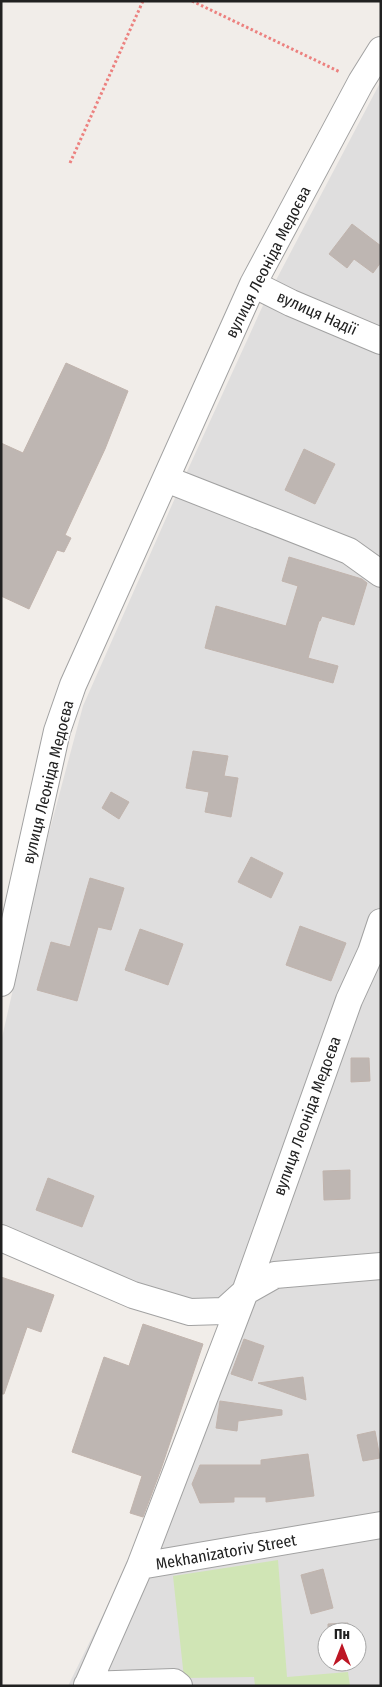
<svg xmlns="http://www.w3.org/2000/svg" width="382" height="1687" font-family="'Fira Sans Condensed',sans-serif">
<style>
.residential{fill:#dfdede;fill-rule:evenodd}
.grass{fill:#d0e5b5}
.building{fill:#beb6b2;stroke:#c1b4ad}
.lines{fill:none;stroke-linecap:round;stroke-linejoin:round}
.minor-casing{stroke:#a2a2a2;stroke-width:28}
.path{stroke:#ec817f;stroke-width:3;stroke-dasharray:2.5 2.5;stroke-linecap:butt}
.minor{stroke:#fff;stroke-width:26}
.labels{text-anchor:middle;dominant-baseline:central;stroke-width:4;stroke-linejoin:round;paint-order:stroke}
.street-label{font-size:16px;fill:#212121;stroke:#fff}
</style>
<rect width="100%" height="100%" fill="#f1ede9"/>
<path class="residential" d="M381,81V1686H68L128,1564L224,1312L142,1293L1,1223V1042L46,844L83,706L179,489L265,301ZM327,1632H357V1662H327Z"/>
<path class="grass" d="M278,1560L287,1677L348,1672L350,1686H255L254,1677L184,1678L173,1576Z"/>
<path class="building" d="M352,224L381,246V262L373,273L354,259L347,268L329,254Z
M66,363L128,391L105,449L65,535L71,538L64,552L57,550L29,609L1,596V443L23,453Z
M304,449L335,464L315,504L285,490Z
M289,557L362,579L367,583L354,625L322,616L320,621H319L308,658L338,666L333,683L205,648L216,606L286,626L298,586L282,581Z
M193,751L228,756L224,776L238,778L231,817L205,812L209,792L186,788Z
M111,792L129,802L119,819L102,808Z
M251,857L283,873L271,898L238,882Z
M90,878L124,888L111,930L98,927L77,1001L37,990L51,942L70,947Z
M300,926L346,943L331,981L286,965Z
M140,929L183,944L168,985L125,970Z
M351,1058H369L370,1081L351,1082Z
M350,1170V1199L324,1200L323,1171Z
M48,1178L94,1196L82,1227L36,1210Z
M1,1277L54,1295L41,1332L27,1327L4,1394H1Z
M143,1324L203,1344L161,1469L143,1517L130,1513L142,1476L72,1452L104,1357L129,1366Z
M244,1339L264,1346L252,1381L231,1374Z
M303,1377L306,1400L258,1383Z
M220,1401L282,1410V1415L238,1421L237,1431L216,1428Z
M375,1431L380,1458L363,1461L357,1435Z
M308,1454L314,1496L266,1502V1497H234V1502L200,1503L192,1484L200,1465H261V1460Z
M323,1569L333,1608L311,1614L301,1575Z
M348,1623V1632H328V1624Z
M330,1662H350V1667L330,1668Z"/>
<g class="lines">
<defs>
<path id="minor" d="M253,284L291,303L381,341
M166,479L349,551L381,574
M371,952L381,922
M1,983L57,731L73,685L253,284L361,82L381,50
M1,1238L133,1295L190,1312L224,1311L245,1292L275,1275L381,1266
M140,1566L245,1292L349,1000L371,952L381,950
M87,1685L174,1682L179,1686
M87,1686L140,1566L381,1525"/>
</defs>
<use href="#minor" class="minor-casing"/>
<path class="path" d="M192,1L340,72
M70,163L143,1"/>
<use href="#minor" class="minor"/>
</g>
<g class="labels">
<g class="street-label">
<text transform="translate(268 262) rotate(-63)">вулиця Леоніда Медоєва</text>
<text transform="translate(317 313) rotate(24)">вулиця Надії</text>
<text transform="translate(48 782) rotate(-76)">вулиця Леоніда Медоєва</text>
<text transform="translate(307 1116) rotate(-70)">вулиця Леоніда Медоєва</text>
<text transform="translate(226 1552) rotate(-10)">Mekhanizatoriv Street</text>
</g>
</g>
<rect width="382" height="1687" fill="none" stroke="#212121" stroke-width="5"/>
<g transform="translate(342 1647)"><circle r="24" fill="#ffffff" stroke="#a6a6a6"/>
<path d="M0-4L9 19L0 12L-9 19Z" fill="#bd1624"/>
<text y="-8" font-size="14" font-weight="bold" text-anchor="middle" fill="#212121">Пн</text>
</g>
</svg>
